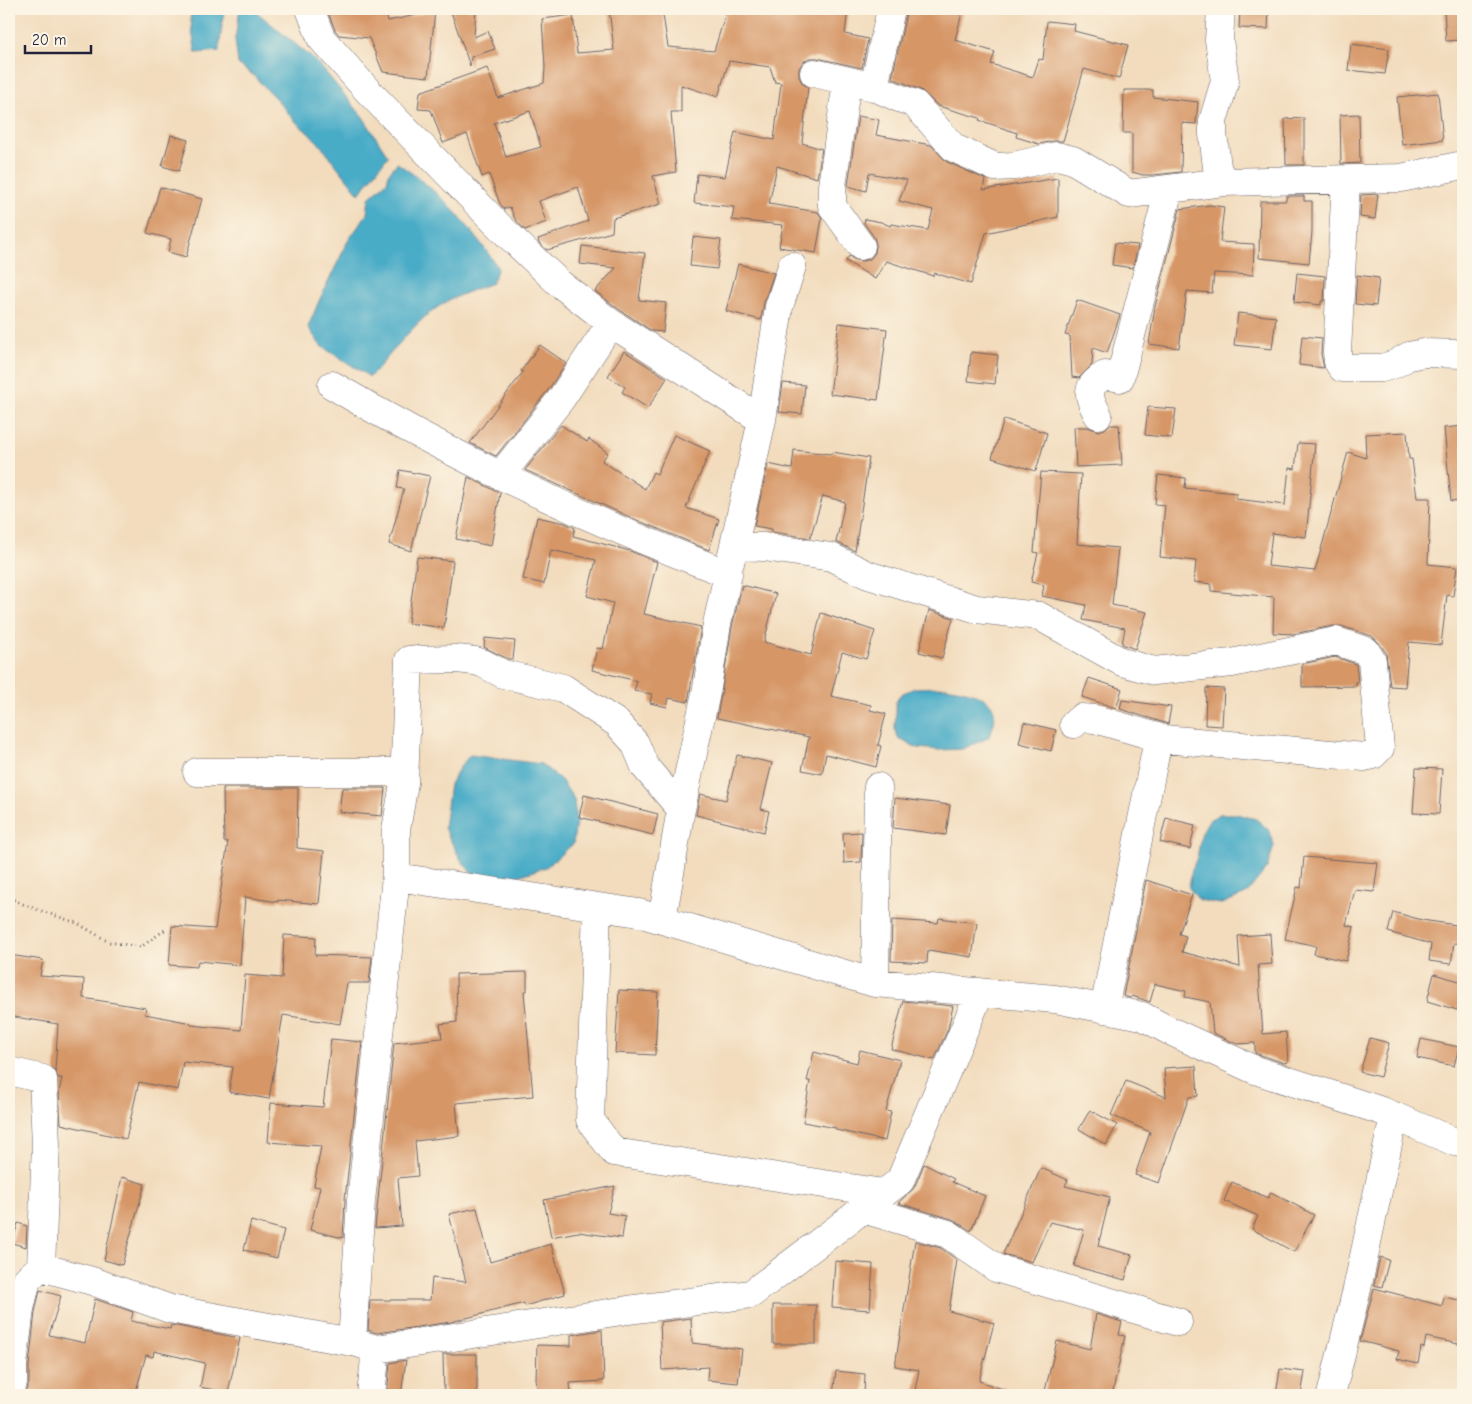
<svg xmlns="http://www.w3.org/2000/svg" width="1472" height="1404" font-family="'Comic Neue',sans-serif">
<style>
.water{fill:#48acc7;stroke:#356781}
.building{fill:#d69666;fill-rule:evenodd}
.lines{fill:none;stroke-linecap:round;stroke-linejoin:round}
.minor-casing{stroke:#6b6368;stroke-width:29}
.path{stroke:#6b6368;stroke-width:3;stroke-dasharray:1 4;stroke-linecap:butt}
.minor{stroke:#fff;stroke-width:28}
</style>
<rect width="100%" height="100%" fill="#fcf5e5"/>
<filter id="ink" filterUnits="userSpaceOnUse"><feTurbulence type="fractalNoise" baseFrequency=".02" numOctaves="2"/><feDisplacementMap in="SourceGraphic" scale="10" xChannelSelector="R" yChannelSelector="G"/><feConvolveMatrix kernelMatrix="1 2 1 2 8 2 1 2 1" color-interpolation-filters="sRGB"/></filter>
<filter id="wash" filterUnits="userSpaceOnUse"><feTurbulence type="fractalNoise" baseFrequency=".0096" numOctaves="4" result="noise"/><feDisplacementMap in="SourceGraphic" scale="20" xChannelSelector="R" yChannelSelector="G"/><feGaussianBlur stdDeviation="1.12" result="paint"/><feColorMatrix in="noise" values="0 0 0 0 0 0 0 0 0 0 0 0 0 0 0 0 0 1.4 0 .05"/><feComposite in="paint" operator="in"/></filter>
<g filter="url(#wash)">
<rect width="100%" height="100%" fill="#f2dcbd"/>
<path class="water" d="M190,9H224L219,51L196,53L192,31Z
M240,9H253L317,62L363,117L388,156L359,194L318,142L294,120L279,102L253,75L238,64L235,39Z
M397,163C440,191 470,225 498,268L492,283C474,290 454,296 438,307C414,322 390,356 370,377L321,346L308,327L319,301L348,241L367,214L369,198L387,182L389,173Z
M946,687C966,691 1000,695 994,723C993,728 990,733 988,738L962,749L939,750L918,748L899,739L895,730L896,702L901,694L915,688Z
M470,755L541,764L561,780L574,799L576,822L573,844L546,867L503,881L477,880L461,860L444,828L450,784L460,767Z
M1220,814H1236L1256,819L1270,831L1274,846L1267,868L1246,894L1221,904L1199,900L1189,888L1192,869L1197,858L1202,832L1209,820Z"/>
<g id="blocks">
<path class="building" d="M330,9H385L388,21L435,11L428,77L383,72L369,38L339,35L335,30L329,15Z
M450,9H476L474,37L488,31L495,49L471,57L470,66Z
M609,9H662L668,47L714,51L727,9H848L845,34L868,39L862,68L817,58H809L802,63L799,69V77L803,84L808,87L802,143L822,149L817,178L777,166L769,204L818,212L822,218L816,253L779,247L783,225L732,220L734,207L694,203L697,174L725,177L735,132L774,140L781,83L775,82L770,67L729,61L718,97L681,85V112H671L676,172L653,176L661,204L613,218L612,232L547,250L539,243L538,239L588,221L578,187L539,201L546,222L525,230L515,219L510,207L504,209L500,204L489,174L482,177L467,134L443,143L431,110L418,109L420,92L487,68L498,98L544,83L545,67L542,19L573,15L577,53L614,50ZM530,111L541,147L506,157L494,123Z
M907,9H963L955,40L995,52L991,64L1033,77L1039,59L1043,60L1047,21L1075,24L1074,31L1128,45L1119,79L1084,69L1063,141H1053L1039,144L1016,137L1017,133L979,120L980,118L938,106L921,90L892,78Z
M1240,9H1269L1268,29L1239,28Z
M1444,9H1463V40L1446,41Z
M1351,44L1389,49L1385,74L1348,70Z
M1124,90H1153V97L1198,102L1196,124L1182,123L1181,172L1153,175H1143L1132,172V133H1123Z
M1438,93L1443,140L1402,145L1397,97Z
M1359,114L1360,163L1341,164L1340,115Z
M858,116L879,120L876,135L931,145L947,162L985,179L983,190L1058,178V217L986,233L971,284L934,273L933,276L886,261L875,279L846,261L849,256L855,260L863,261L870,259L875,253L876,244L874,237L864,223L865,219L881,222L890,226L891,224L928,230L933,210L899,201L907,180L869,173L866,191L848,186Z
M1304,118V165H1286L1285,119Z
M171,135L188,140L179,171L162,166Z
M160,187L202,199L186,257L168,252L171,239L147,233Z
M1378,194L1375,219L1360,217L1361,195Z
M1286,196H1304V201H1312V232L1309,263L1259,258L1260,201H1286Z
M1210,205L1224,207L1220,242L1254,244L1253,275L1214,273L1212,293L1187,291L1179,348L1149,344L1155,307L1180,209Z
M693,237L721,240L717,269L690,266Z
M1115,243L1138,245L1133,268L1112,265Z
M582,246L645,253L639,300L666,303L663,332L652,331L620,310L595,291L616,268L580,264Z
M738,264L774,273L764,302L761,320L726,311Z
M1297,273L1325,276L1324,301H1321V305L1294,302Z
M1357,275L1379,278L1376,306L1355,304Z
M1077,300L1120,315L1107,353L1093,348L1092,365L1079,378L1072,377L1070,336L1065,335Z
M1238,313L1276,317L1272,349L1234,345Z
M839,323L887,329L878,400L830,394Z
M1302,336L1322,338L1321,354L1324,368L1299,365Z
M540,345L566,363L548,390L496,456L470,443L523,372L521,371Z
M624,351L667,378L648,408L622,392L625,387L608,376Z
M971,352L998,355L995,384L968,381Z
M783,383L805,385L802,414L779,412Z
M1148,407L1176,409L1172,438L1145,435Z
M1004,419L1047,433L1036,471L992,458Z
M561,425L587,442L589,439L608,453L602,461L645,489L653,472L657,474L674,435L710,451L686,508L719,519L709,550L632,518L525,470Z
M1109,425H1119L1122,465L1076,467L1074,427H1088L1098,431L1105,429Z
M1463,426V500L1451,501L1444,428Z
M1407,432L1409,459H1412L1417,498H1430L1428,564L1457,567L1453,596L1447,595L1441,645L1409,642L1405,687L1390,686L1386,653L1379,643L1372,636L1341,626H1333L1293,634L1273,633L1274,597L1211,591V584L1194,582L1196,561L1160,557L1165,505L1155,504L1158,475L1186,478L1185,488L1237,493L1236,499L1285,505L1289,468L1295,469L1298,443L1315,444L1306,537L1272,533L1268,566L1315,571L1348,452L1366,458L1365,434Z
M794,450L831,454L832,452L869,458L855,551L836,542L845,502L823,496L810,538L772,532V529L754,526L768,464L792,469Z
M400,470L430,476L411,551L389,544L404,489L397,488Z
M1041,472L1081,474L1077,544L1118,548L1112,605L1147,612L1135,649L1122,644L1125,628L1083,620L1086,605L1042,596L1044,585L1031,582L1038,553L1034,552Z
M468,477L500,493L491,546L456,539Z
M537,517L565,523L575,528L573,536L630,551L657,562L644,614L701,627L688,702L669,698L667,707L650,703L652,694L634,691L637,681L592,670L597,648L603,649L613,603L587,596L596,560L551,550L544,584L523,579Z
M417,557L453,561L444,628L408,623Z
M742,585L776,594L764,642L811,655L821,613L875,631L866,659L842,652L831,696L871,705L870,710L886,714L878,745L881,746L876,767L826,754L822,774L802,770L809,737L717,718L732,627Z
M929,610L953,618L942,658L919,652Z
M485,638L515,641L513,659H508L484,647Z
M1335,657L1356,664L1358,682H1356V686L1302,687V664Z
M1089,678L1122,689L1116,708L1082,697Z
M1206,688L1224,689L1222,726L1205,725Z
M1122,700L1171,707L1168,724L1120,709Z
M1024,722L1056,730L1051,751L1019,743Z
M737,755L772,763L761,809L769,811L764,832L696,815L700,794L726,800Z
M1416,768L1442,769L1439,814L1413,813Z
M223,788H298L297,848L324,851L319,904L278,900V902L245,897L240,965L198,961L197,967L169,965L172,926L215,929L228,842H224Z
M342,788H385L382,816L339,812Z
M584,795L658,814L653,835L579,817Z
M895,798L950,805L946,835L893,828Z
M1166,818L1195,825L1190,849L1160,842Z
M862,832L861,862L844,863L843,833Z
M1304,857L1378,863L1374,892L1355,890L1346,925L1354,927L1346,961L1314,954L1316,946L1285,939L1297,887L1301,888Z
M1146,880L1192,895L1179,934L1186,936L1182,952L1240,967L1238,936L1270,934L1272,964L1258,965L1263,1034L1286,1032L1288,1062L1284,1063L1255,1053V1043L1237,1044L1213,1033L1210,1002L1185,997L1186,991L1155,984L1150,1002L1132,996L1131,998L1123,996Z
M1393,912L1422,920L1463,926V944L1454,943L1451,964L1429,961L1431,944L1388,932Z
M939,918L977,923L972,957L928,950L927,963L891,961L892,920L938,923Z
M284,935L316,937L315,955L372,957L369,983H347L340,1024L283,1015L269,1099L229,1092L233,1067L183,1062L178,1090L139,1082L126,1139L61,1124L59,1092L62,1078H58L55,1070L58,1024L9,1016V955L43,960L40,976L84,979L83,998L146,1008L145,1014L191,1023V1025L241,1030L245,975L282,978Z
M527,972V991H524L533,1096L456,1103L459,1136L415,1141L418,1176L398,1178L402,1226L375,1228L394,1043L442,1038L440,1024L457,1022L456,974Z
M1434,974L1463,982L1457,1010L1427,1001Z
M619,990L658,992L655,1055L615,1053Z
M903,1001L953,1006L948,1029L934,1060L891,1049Z
M1370,1038L1389,1043L1380,1077L1360,1072Z
M331,1039L362,1042L345,1199L343,1238L310,1230L320,1187L314,1186L321,1146L268,1142L271,1103L323,1107Z
M1421,1039L1459,1047L1454,1066L1417,1058Z
M860,1050L900,1060L886,1111L891,1112L885,1141L836,1130V1128L803,1122L810,1081H807L814,1052L857,1063Z
M1196,1066L1198,1096L1189,1097L1159,1183L1135,1175L1150,1132L1111,1115L1126,1081L1166,1097L1164,1068Z
M1090,1110L1117,1125L1106,1145L1079,1129Z
M924,1164L954,1179L952,1182L985,1196L971,1231L952,1219L898,1203L914,1188Z
M1041,1168L1068,1180L1065,1186L1110,1197L1098,1246L1132,1255L1125,1280L1074,1266L1084,1230L1050,1222L1032,1262L1003,1254Z
M122,1177L145,1184L122,1265L104,1260Z
M1232,1182L1268,1198L1271,1192L1314,1215L1294,1252L1252,1229L1258,1216L1224,1201Z
M615,1186L608,1213L625,1216L622,1238L578,1232L551,1237L544,1200Z
M477,1208L490,1262L551,1244L565,1294L525,1306L524,1303L451,1322L377,1333L368,1330L370,1300H430L432,1278L466,1282L449,1214Z
M251,1221L284,1230L277,1258L244,1250Z
M18,1223L27,1226L26,1247L12,1243Z
M915,1241L941,1248L957,1260L949,1311L994,1323L979,1381L1012,1392L1011,1395H914L919,1370L895,1366Z
M1380,1257L1389,1260L1382,1287L1374,1285Z
M835,1261L873,1264L870,1310L832,1307Z
M1374,1288L1442,1306L1444,1297L1463,1301V1345L1426,1337L1424,1348L1421,1347L1418,1364L1397,1359L1399,1351L1360,1341Z
M40,1290L61,1296L49,1335L85,1343L95,1299L133,1312L131,1321L170,1329L171,1325L240,1338L228,1393L200,1387L205,1363L154,1351L153,1357L146,1355L135,1395H24L29,1383V1366L35,1312Z
M773,1305H816V1344H773Z
M1096,1314L1122,1322L1119,1335L1125,1336L1112,1395H1044L1057,1341L1090,1349Z
M691,1318L692,1343L742,1349L738,1383L707,1380L708,1367L662,1370L660,1322Z
M602,1330L604,1381L570,1383L571,1395H538L536,1380L537,1345L571,1346V1335Z
M443,1354H477V1395H444Z
M406,1360L401,1395H387L390,1363Z
M1280,1369L1305,1372L1301,1395H1276Z
M836,1371L865,1374L864,1395H833Z"/>
</g>
</g>
<g filter="url(#ink)">
<use href="#blocks" fill-opacity="0" stroke="#6b6368" stroke-width="1"/>
<g class="lines">
<defs>
<path id="minor" d="M310,9L321,38L368,91L500,227L559,283L611,323L762,420
M1221,9L1219,40L1225,81L1213,121V134L1217,167L1223,182
M814,73L874,87L899,98L915,104L954,148L995,167L1014,166L1057,156L1073,160L1129,194L1223,182L1401,178L1463,165
M847,81L832,186V206L861,246
M874,87L891,9
M1346,180L1337,352L1338,362L1342,368H1382L1395,364L1409,356L1424,353L1463,354
M332,385C459,461 591,521 728,574L717,624L707,688L681,809L662,920
M1098,415C1088,396 1084,387 1105,375L1120,378L1169,189
M500,476L561,399L611,323
M734,546L764,547L831,557L868,575L977,609L1039,616L1122,662L1154,671L1232,663L1336,641L1366,651L1372,661L1380,748L1373,755L1364,757L1164,739L1157,745L1104,1009
M730,563L762,420L779,307L792,266
M1074,724L1081,718L1095,719L1164,739
M197,772H404
M396,877L639,913L875,983L1055,999L1142,1016L1168,1030L1255,1070L1382,1111L1455,1142L1463,1144
M597,907L590,1120L614,1152L883,1193
M875,983L878,787
M9,1071L43,1079L46,1144L41,1267
M863,1209L948,1234L996,1268L1178,1322
M360,1344L376,1349L371,1395
M376,1349L628,1310L751,1294L900,1181L980,992
M9,1390L13,1383V1365L20,1309L27,1279L41,1267L92,1281L170,1309L352,1342L361,1201L396,877V830L404,783L409,660L457,659L475,661L482,663L503,674L563,688L617,723L635,743L645,767L681,809
M1331,1395L1357,1289L1394,1116"/>
</defs>
<use href="#minor" class="minor-casing"/>
<path class="path" d="M9,898L30,907L77,923L109,942L141,947L166,929"/>
<use href="#minor" class="minor"/>
</g>
</g>
<rect width="1472" height="1404" fill="none" stroke="#fcf5e5" stroke-width="30"/>
<path d="M25 45v8h66v-8" fill="none" stroke="#22223b" stroke-width="2.5"/>
<text x="32" y="45" font-size="15" fill="#22223b" stroke="#fcf5e5" stroke-width="4" paint-order="stroke">20 m</text>
</svg>
